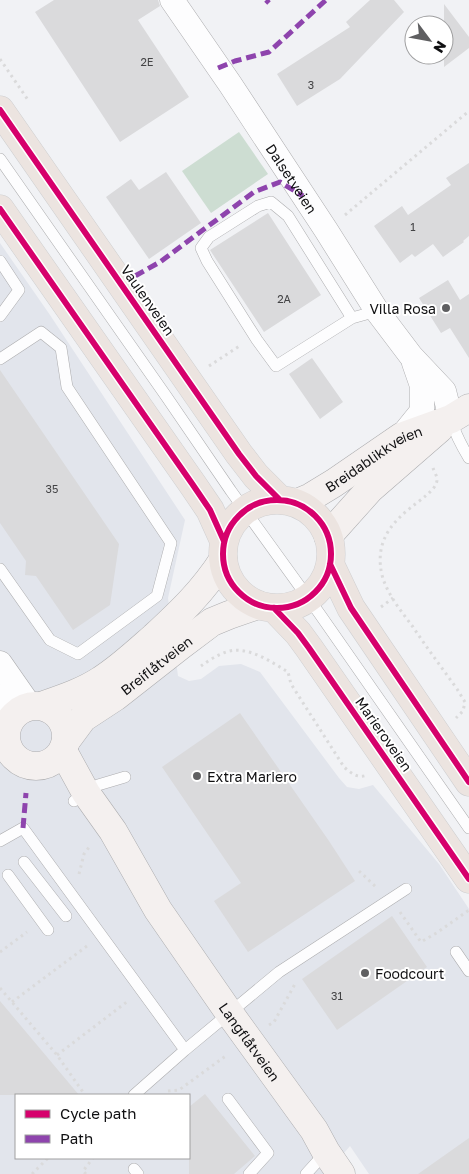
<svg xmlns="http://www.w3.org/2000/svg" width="469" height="1174" font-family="'Golos Text',sans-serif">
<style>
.built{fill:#e2e5ec;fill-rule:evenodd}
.green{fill:#cdddd2}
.building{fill:#dadadc}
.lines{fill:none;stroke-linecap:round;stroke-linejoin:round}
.lane-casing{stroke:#adadaf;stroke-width:12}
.street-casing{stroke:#adadaf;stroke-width:25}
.secondary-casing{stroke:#adadaf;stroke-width:29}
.primary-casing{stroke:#cfcfd0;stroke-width:29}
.path{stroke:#dadadb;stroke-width:3;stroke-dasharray:2.5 4;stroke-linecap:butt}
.lane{stroke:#fdfdfe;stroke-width:11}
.street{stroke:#fdfdfe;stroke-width:24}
.secondary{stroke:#f4f0ef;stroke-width:28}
.primary{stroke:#ece4e0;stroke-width:28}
.quiet{stroke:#8e44ad;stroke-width:5;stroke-dasharray:10 5;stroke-linecap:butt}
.cycleway-casing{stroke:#fff;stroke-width:9}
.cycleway{stroke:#d6006c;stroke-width:6}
.poi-dot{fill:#5f5f61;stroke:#fff;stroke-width:2}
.labels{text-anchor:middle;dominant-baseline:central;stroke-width:4;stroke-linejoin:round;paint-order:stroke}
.number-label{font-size:11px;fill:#444446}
.street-label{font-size:14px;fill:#101012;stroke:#fff}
.poi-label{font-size:14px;fill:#101012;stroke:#fff;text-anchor:start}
</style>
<rect width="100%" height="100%" fill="#f1f2f5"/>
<path class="built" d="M0,243L50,315L185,520L168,598L178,676L189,681L201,679L219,666L241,664L260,672L339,778L347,787L359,789L373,785L439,864L469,909V1174H369L350,1146L326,1174H0ZM16,1095H189V1158H16Z"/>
<path class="green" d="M239,132L268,174L211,213L182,171Z"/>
<path class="building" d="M54,0H158L160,6L138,20L189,97L120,142L35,12Z
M370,0H394L404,12L340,79L297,106L277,74L350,27L346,22Z
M444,4L469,37V48L444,67Z
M469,163V236L463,241L464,242L443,257L433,244L415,257L412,254L400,263L374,226L402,206L408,215L451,185L446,178Z
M166,172L201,223L149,259L106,197L131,179L139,190Z
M268,213L321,295L264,332L210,250Z
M448,280L460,300L469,294V358L450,328L441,333L419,298Z
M312,358L343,402L320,419L289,374Z
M0,370L119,544L110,605L73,630L36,576L25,575L26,561L0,523Z
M240,713L329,841L355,881L248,952L214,901L241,883L162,767Z
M392,916L427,967L337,1030L302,979Z
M0,1001L79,1095H0Z
M205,1094L255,1156L234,1174H189V1107Z
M469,1138V1174H418Z"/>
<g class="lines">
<defs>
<path id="lane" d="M0,159L166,396L231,491L319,613L469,828
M0,261L19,290L0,316
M352,318L288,216L271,202L258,206L209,237L201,248L207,261L257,340L276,366L352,318L377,311
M0,359L41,332L61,348L67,387L171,543L157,596L78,654L50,640L0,569
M451,419C455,434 461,445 469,458
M74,801L98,785L125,777
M0,841L23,828L185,1050
M24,862L66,916
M8,875L48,930
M456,952L469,971
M134,1095L185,1050L279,972L406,889
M228,1099L268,1153L249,1174
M134,1169L138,1174
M306,1174L326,1152"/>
<g id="street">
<path id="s1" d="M172,0L230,84L326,230L377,311L411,356L444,391L451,419"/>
<path d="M401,437L422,411V386L414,363"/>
<path d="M0,663L30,706"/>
<path d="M0,696L10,722"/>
</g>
<g id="secondary">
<path id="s2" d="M297,503L311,497L334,483L401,437L451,419L469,408"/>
<path d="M328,536L370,489L439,429"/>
<path d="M41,706C61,699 83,692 101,680C120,668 137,652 154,637C181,612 203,591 223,560"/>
<circle cx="36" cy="736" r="30"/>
<path id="s3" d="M66,741L83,718L115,697L180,646L212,622L229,615L258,605"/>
<path id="s4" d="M63,751L86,793L113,831L158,910L230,1014L314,1130L326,1152L341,1174"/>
</g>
<path id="primary" d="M0,110L239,454L256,476L280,500
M0,209L193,485L210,510L224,541
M223 554a54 54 0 1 1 108 0a54 54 0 1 1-108 0Z
M330,564L351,608L469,782
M274,608L298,633L309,648L469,879"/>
</defs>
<use href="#lane" class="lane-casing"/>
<use href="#street" class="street-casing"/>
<use href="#secondary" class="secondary-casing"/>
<use href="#primary" class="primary-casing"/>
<path class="path" d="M0,59L28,100
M345,215L469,111
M209,366L241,345
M433,468C434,471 437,476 437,479C438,501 368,515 382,575C387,594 401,611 413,627C427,648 442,668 457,689L465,702L463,711L456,718
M381,607L393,598
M201,666C208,661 217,655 226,652C247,645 270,661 288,672L291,684L344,767C351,773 358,779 367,775
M359,871L377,888
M79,874L84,854L90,846
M400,912L421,942L438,932L469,910
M0,952L27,932
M0,988L57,1055L85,1095
M12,1002L87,946
M269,1025L274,1022L295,984
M57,1055L128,1001
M168,1091L179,1090L227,1055
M32,1174L48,1158
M86,1174L83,1171L93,1158"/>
<use href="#lane" class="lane"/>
<use href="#street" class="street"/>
<use href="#secondary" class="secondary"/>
<use href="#primary" class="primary"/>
<path class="quiet" d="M266,0L269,3
M218,68L235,61L269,52L326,0
M135,276L160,262L254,192L280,182L303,196
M23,828L26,793"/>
<defs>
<path id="cycleway" d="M0,110L239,454L256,476L280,500
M0,209L193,485L210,510L224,541
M223 554a54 54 0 1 1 108 0a54 54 0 1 1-108 0Z
M330,564L351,608L469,782
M274,608L298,633L309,648L469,879"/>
</defs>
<use href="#cycleway" class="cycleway-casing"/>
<use href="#cycleway" class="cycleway"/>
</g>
<g class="poi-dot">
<circle cx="446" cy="308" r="5"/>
<circle cx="197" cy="776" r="5"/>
<circle cx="365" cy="973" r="5"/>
</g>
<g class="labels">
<g class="number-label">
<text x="147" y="61">2E</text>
<text x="311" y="84">3</text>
<text x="413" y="226">1</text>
<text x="284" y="298">2A</text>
<text x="52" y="488">35</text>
<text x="337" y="995">31</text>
</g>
<g class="street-label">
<text stroke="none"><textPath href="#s1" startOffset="215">Dalsetveien</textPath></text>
<text transform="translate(148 300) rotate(55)">Vaulenveien</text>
<text stroke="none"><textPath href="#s2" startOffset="89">Breidablikkveien</textPath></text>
<text stroke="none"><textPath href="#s3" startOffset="119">Breiflåtveien</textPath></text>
<text transform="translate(384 734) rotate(55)">Marieroveien</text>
<text stroke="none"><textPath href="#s4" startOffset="346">Langflåtveien</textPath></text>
</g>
<g class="poi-label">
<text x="436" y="308" text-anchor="end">Villa Rosa</text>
<text x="207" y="776">Extra Mariero</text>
<text x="375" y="973">Foodcourt</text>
</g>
</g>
<rect x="15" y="1094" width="175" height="65" fill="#ffffff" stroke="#9f9fa0"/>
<rect x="25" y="1110" width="25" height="8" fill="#d6006c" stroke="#9f9fa0"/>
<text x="60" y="1119" font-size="15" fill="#101012">Cycle path</text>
<rect x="25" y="1135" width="25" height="8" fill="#8e44ad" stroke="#9f9fa0"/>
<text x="60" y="1144" font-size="15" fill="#101012">Path</text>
<g transform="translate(429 40) rotate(122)"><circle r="24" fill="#ffffff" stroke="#9f9fa0"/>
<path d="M0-4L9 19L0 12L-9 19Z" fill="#5f5f61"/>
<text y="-8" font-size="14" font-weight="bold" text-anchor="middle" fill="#101012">N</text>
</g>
</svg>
